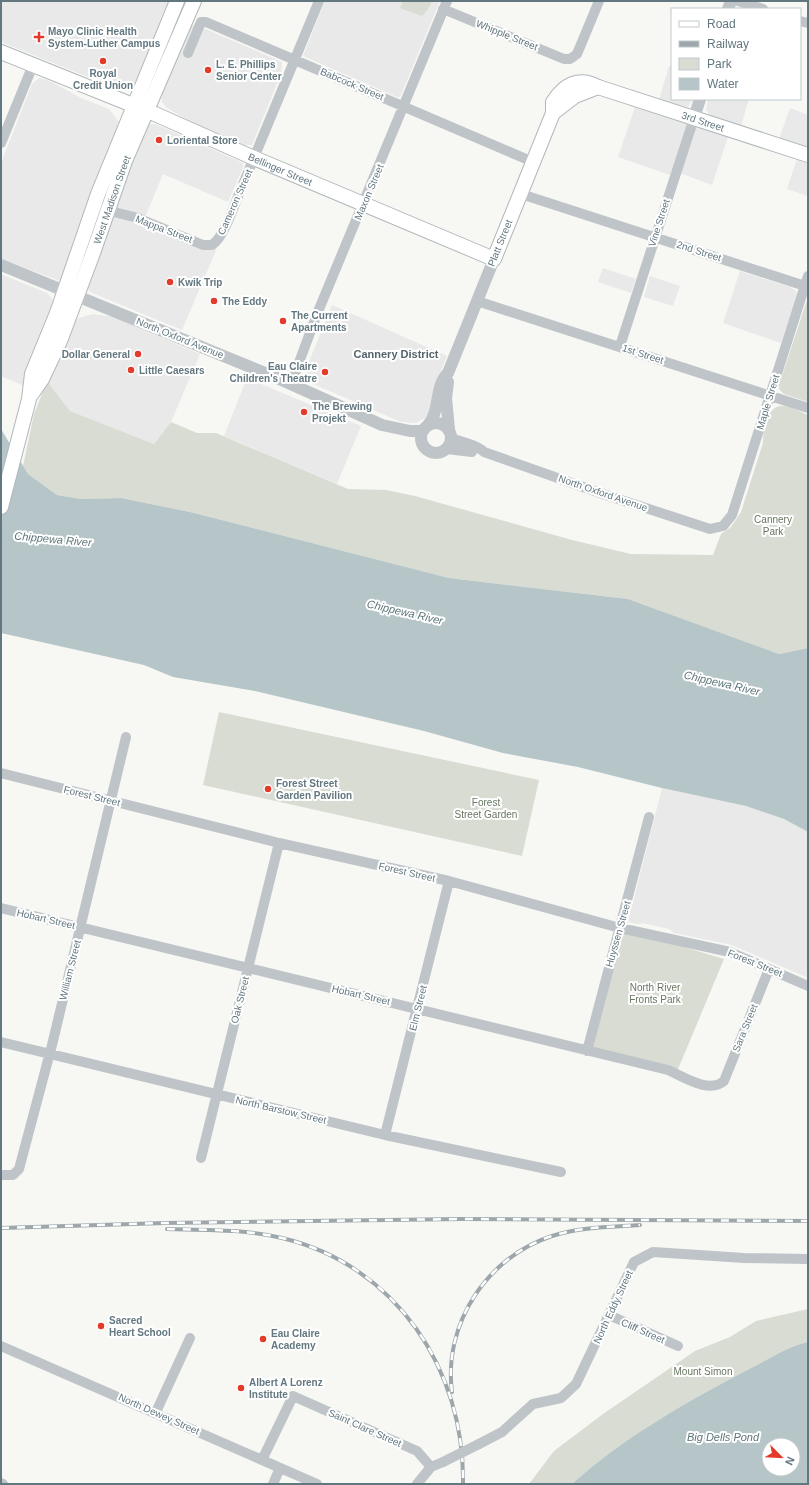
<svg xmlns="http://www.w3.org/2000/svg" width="809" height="1485" font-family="Helvetica,sans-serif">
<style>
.built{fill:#e8e9e8}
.green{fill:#d8dcd3}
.water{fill:#b6c5c7;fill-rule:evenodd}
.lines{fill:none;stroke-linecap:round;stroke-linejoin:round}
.secondary-casing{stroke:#b0b8bb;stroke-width:16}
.minor{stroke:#bec4c7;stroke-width:10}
.tertiary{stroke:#bec4c7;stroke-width:12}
.secondary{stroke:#fff;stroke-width:14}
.rail-casing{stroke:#9da7ab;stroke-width:4}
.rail{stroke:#fff;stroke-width:2.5;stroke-dasharray:8;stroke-linecap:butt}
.minor-bridge{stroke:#bec4c7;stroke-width:10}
.poi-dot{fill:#e23b2a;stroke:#fff;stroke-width:1.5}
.labels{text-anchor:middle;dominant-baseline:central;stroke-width:4;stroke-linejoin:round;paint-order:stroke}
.poi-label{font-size:10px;font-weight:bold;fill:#62777f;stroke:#fff;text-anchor:start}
.street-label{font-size:10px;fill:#62777f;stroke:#fff}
.park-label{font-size:10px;fill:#687761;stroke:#fff}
.neighbourhood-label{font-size:11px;font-weight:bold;fill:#54646a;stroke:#fff}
.water-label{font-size:11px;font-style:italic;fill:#5e767a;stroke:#fff}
</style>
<rect width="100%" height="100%" fill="#f7f7f4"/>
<path class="built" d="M1,1H171L134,87L123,91L1,42Z
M325,1H440L400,97H397L303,56Z
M191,25L199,26L282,62L281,74L252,145H245L197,125L167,108L162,102L161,94Z
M669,66L672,67V99H693L688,107L659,100Z
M39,78L50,81L81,98L109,109L119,122L63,280L60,281L1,259V163L32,84Z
M708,99H749L741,126L710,116L706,109Z
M635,107L728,137L712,185L672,170L670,175L618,157Z
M790,108L808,115V149L779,139Z
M150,124H155L243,163V167L228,202L163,174L143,222L212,249L217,248L182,330L97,295L90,292L87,288L123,184L145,128Z
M797,159L808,163V196L787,189Z
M603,268L636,279L631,293L598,282Z
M740,271L790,287L796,291L797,295L781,343L723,323Z
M1,274L47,293L53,300L54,304L24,386L1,376Z
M650,276L680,286L673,306L644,297Z
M332,305L447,356L434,388L429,412L426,417L416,423L401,422L302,379Z
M93,314L113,317L200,354L171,422L154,444L70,411L47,381L75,321L79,318Z
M247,378L361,426L337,484L224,436Z
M662,788L746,806L784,819L808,832V978L732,945L674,933L669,929L643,923L638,924L628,922Z"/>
<path class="green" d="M403,1H432L428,9L422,16L400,8Z
M808,297V402L784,394L779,389V385Z
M47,381L70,411L154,444L171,422L197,433H216L348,489L386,490L415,496L572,540L631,554L713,555L721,534L731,527L741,512L763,443C763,432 766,407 781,406C789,405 801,412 808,415V648L779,654L628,599L449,578L190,512L121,498L81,499L57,495L28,474L23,466L34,414Z
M219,712L539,780L522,856L203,785Z
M620,928L724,959L676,1074L587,1051Z
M808,1309V1342C789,1346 771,1358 753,1367C690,1400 625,1436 572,1484H529L554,1451L603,1414L695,1351L730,1337L756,1321Z"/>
<path class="water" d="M1,429L28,474L57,495L81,499L121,498L190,512L449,578L628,599L779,654L808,648V832L784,819L746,806L662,788L578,767L503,753L424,731L255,691L173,677L144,665L1,633Z
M808,1342V1484H572C625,1436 690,1400 753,1367C771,1358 789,1346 808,1342ZM769,1445H793V1469H769Z"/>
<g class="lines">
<defs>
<g id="secondary">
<path id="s1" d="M1,52L155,114L254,158L494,259L553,113V102C564,85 579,76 598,87L808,155"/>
<path d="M553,113L575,96L598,87"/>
<path id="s2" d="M31,395L42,379L60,341L93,253L125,161L194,1"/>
<path d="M1,507L29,399L32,374L57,313L98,194L177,1"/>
</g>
</defs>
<use href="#secondary" class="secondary-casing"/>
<path class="minor" d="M738,1L763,9
M443,9L564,59H570L577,54L599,1
M800,21L808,23
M188,53L201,22H206L533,162
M1,143L33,65
M521,194L808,287
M102,209L138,218L203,245H212C225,236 234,205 241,189C267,127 293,64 319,1
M477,301L808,408
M620,346L694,118
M291,384L317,314L447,1
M452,438C461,442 478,445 484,452L603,494L710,529L723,526L732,515L808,276
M447,449L472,452
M1,773L279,843L449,881L620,928L730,952L808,986
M1,908L668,1070C684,1077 709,1094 724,1081L769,969
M1,1042L385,1135L561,1172
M587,1051L649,817
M385,1135L449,881
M201,1158L279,843
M1,1175H13L19,1169L52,1045L126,737
M609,1315L678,1346
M1,1346L317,1484
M156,1412L190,1338
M479,1444L502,1432L533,1404L561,1398L576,1384L634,1262L653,1252L744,1258L808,1259
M262,1460L293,1396L417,1451L431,1467
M1,1483L3,1484
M273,1484L280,1468
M417,1484L431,1467L443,1462"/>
<path class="tertiary" d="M728,9L731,1
M694,118L700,99
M1,265L275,377L382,425L410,431H421
M448,382L446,398L449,429
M421 438a15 15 0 1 1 30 0a15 15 0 1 1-30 0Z
M428,425C441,410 434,387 448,373L494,259"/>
<use href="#secondary" class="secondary"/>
<defs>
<path id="rail" d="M1,1228L165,1223L462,1219L808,1221
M167,1229C205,1230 245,1229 282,1238C396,1265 465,1370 463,1484
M452,1392C443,1324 487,1257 552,1236C580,1227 611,1227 640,1225"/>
</defs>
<use href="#rail" class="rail-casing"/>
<use href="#rail" class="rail"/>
<path class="minor-bridge" d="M443,1462L479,1444"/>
</g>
<g class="poi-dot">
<path d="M37 31h4v4h4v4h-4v4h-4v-4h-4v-4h4z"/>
<circle cx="103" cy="61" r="4"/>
<circle cx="208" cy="70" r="4"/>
<circle cx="159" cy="140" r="4"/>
<circle cx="170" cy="282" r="4"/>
<circle cx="214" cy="301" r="4"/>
<circle cx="283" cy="321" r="4"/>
<circle cx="138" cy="354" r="4"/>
<circle cx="131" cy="370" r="4"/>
<circle cx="325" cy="372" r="4"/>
<circle cx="304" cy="412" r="4"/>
<circle cx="268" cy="789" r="4"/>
<circle cx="101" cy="1326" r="4"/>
<circle cx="263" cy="1339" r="4"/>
<circle cx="241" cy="1388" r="4"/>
</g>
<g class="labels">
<g class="poi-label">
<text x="48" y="31">Mayo Clinic Health<tspan x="48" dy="12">System-Luther Campus</tspan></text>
<text x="216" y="64">L. E. Phillips<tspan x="216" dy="12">Senior Center</tspan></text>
<text x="103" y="73" text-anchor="middle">Royal<tspan x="103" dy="12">Credit Union</tspan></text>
<text x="167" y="140">Loriental Store</text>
<text x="178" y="282">Kwik Trip</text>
<text x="222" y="301">The Eddy</text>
<text x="291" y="315">The Current<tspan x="291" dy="12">Apartments</tspan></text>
<text x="130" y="354" text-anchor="end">Dollar General</text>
<text x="317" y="366" text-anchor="end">Eau Claire<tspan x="317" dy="12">Children's Theatre</tspan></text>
<text x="139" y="370">Little Caesars</text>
<text x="312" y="406">The Brewing<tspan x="312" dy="12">Projekt</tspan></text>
<text x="276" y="783">Forest Street<tspan x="276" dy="12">Garden Pavilion</tspan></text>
<text x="109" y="1320">Sacred<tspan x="109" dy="12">Heart School</tspan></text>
<text x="271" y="1333">Eau Claire<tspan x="271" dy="12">Academy</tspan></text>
<text x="249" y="1382">Albert A Lorenz<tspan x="249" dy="12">Institute</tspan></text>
</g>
<g class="street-label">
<text transform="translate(507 35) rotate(22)">Whipple Street</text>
<text transform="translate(352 84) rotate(23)">Babcock Street</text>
<text stroke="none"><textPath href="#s1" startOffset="867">3rd Street</textPath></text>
<text stroke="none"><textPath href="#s1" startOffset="303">Bellinger Street</textPath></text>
<text transform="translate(369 192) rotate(-67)">Maxon Street</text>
<text stroke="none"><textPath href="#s2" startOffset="212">West Madison Street</textPath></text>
<text transform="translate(235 202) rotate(-66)">Cameron Street</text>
<text transform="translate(659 223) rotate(-72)">Vine Street</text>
<text transform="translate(164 229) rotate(21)">Mappa Street</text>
<text transform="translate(500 243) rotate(-68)">Platt Street</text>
<text transform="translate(699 251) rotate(18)">2nd Street</text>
<text transform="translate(180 338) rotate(22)">North Oxford Avenue</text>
<text transform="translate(643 354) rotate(18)">1st Street</text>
<text transform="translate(768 402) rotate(-73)">Maple Street</text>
<text transform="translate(603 493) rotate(19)">North Oxford Avenue</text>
<text transform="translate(92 796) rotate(14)">Forest Street</text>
<text transform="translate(407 872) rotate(13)">Forest Street</text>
<text transform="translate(46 919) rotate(13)">Hobart Street</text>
<text transform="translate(618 934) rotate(-74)">Huyssen Street</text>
<text transform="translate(755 963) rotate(22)">Forest Street</text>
<text transform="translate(70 970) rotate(-76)">William Street</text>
<text transform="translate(361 995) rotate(13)">Hobart Street</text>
<text transform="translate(240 1000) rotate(-76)">Oak Street</text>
<text transform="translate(418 1008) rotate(-76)">Elm Street</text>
<text transform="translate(745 1028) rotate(-68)">Sara Street</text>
<text transform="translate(281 1110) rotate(13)">North Barstow Street</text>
<text transform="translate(613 1307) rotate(-65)">North Eddy Street</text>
<text transform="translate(643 1331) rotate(24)">Cliff Street</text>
<text transform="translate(159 1414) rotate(24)">North Dewey Street</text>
<text transform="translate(365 1428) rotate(24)">Saint Clare Street</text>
</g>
<g class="park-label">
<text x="773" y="519">Cannery<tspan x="773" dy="12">Park</tspan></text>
<text x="486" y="802">Forest<tspan x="486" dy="12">Street Garden</tspan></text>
<text x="655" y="987">North River<tspan x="655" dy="12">Fronts Park</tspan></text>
<text x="703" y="1371">Mount Simon</text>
</g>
<g class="neighbourhood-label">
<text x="396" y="354">Cannery District</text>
</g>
<g class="water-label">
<text transform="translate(53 539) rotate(5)">Chippewa River</text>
<text transform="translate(405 612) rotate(13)">Chippewa River</text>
<text transform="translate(722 683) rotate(13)">Chippewa River</text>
<text x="723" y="1437">Big Dells Pond</text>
</g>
</g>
<rect width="809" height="1485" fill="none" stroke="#62777f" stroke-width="4"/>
<rect x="671" y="8" width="130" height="92" fill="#ffffff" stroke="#c0c9cc"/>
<rect x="679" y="21" width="20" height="6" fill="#ffffff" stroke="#c0c9cc"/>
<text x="707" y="28" font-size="12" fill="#62777f">Road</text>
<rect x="679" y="41" width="20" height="6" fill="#9da7ab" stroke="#c0c9cc"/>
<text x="707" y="48" font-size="12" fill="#62777f">Railway</text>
<rect x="679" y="58" width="20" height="12" fill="#d8dcd3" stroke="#c0c9cc"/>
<text x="707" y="68" font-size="12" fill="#62777f">Park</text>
<rect x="679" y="78" width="20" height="12" fill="#b6c5c7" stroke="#c0c9cc"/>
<text x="707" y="88" font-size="12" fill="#62777f">Water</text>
<g transform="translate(781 1457) rotate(114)"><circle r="19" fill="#ffffff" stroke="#c0c9cc"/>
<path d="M0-3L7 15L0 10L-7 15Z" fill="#e23b2a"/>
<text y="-6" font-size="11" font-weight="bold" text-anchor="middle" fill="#62777f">N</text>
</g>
</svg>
